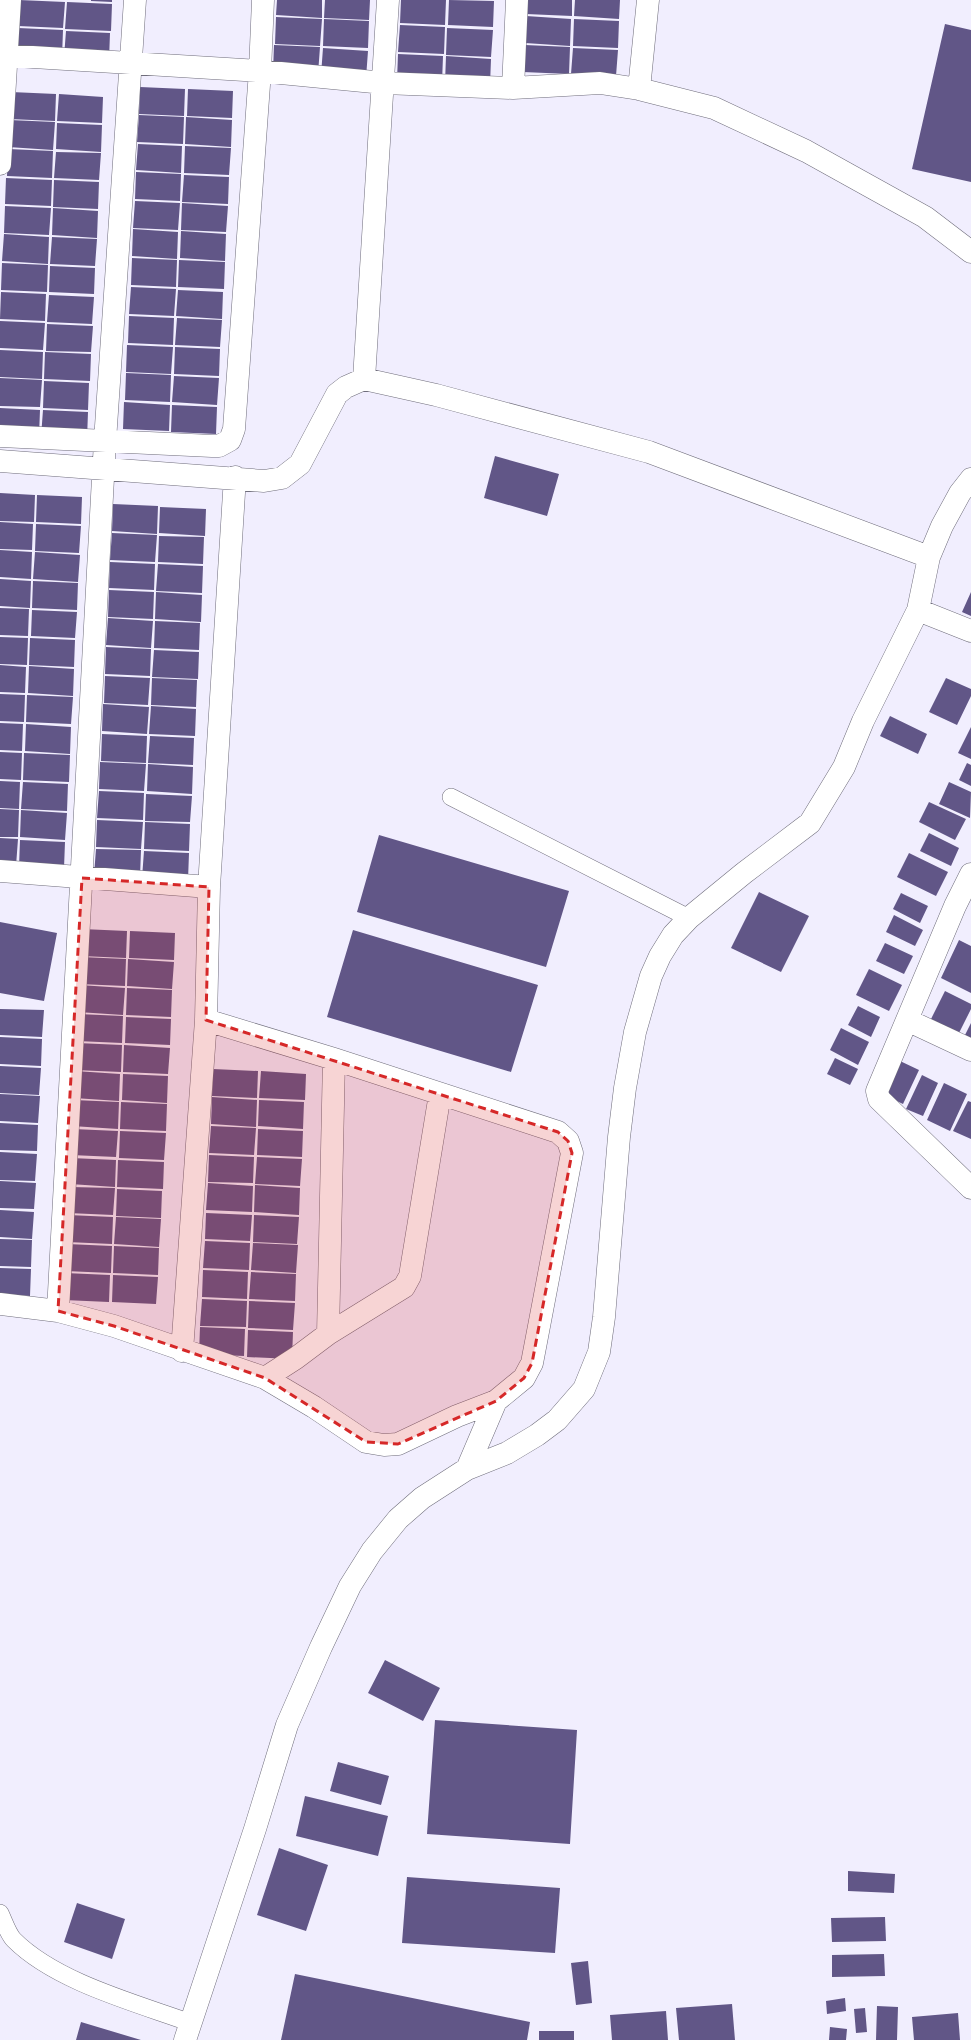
<svg xmlns="http://www.w3.org/2000/svg" width="971" height="2040" font-family="Ubuntu,sans-serif">
<style>
.building{fill:#615687}
.lines{fill:none;stroke-linecap:round;stroke-linejoin:round}
.lane-casing{stroke:#6f6d7b;stroke-width:18}
.street-casing{stroke:#6f6d7b;stroke-width:23}
.lane{stroke:#fff;stroke-width:17}
.street{stroke:#fff;stroke-width:22}
.marked{fill:#d62828;fill-opacity:0.2;stroke:#d62828;stroke-width:3;stroke-dasharray:8 5;stroke-linejoin:round}
</style>
<rect width="100%" height="100%" fill="#f1eefe"/>
<path class="building" d="M19,0L65,2L63,28L18,26Z
M91,0H112V2L91,1Z
M277,0H322V18L276,15Z
M325,0H370L369,20L324,18Z
M401,0H446L445,25L400,23Z
M449,0L494,1L493,27L448,25Z
M527,0H572V16L526,14Z
M575,0H620L619,19L574,16Z
M67,2L112,4L111,31L65,29Z
M526,16L571,19L570,46L525,43Z
M276,17L322,19L320,46L275,44Z
M324,19L369,21L368,48L323,46Z
M574,19L619,21L618,48L573,46Z
M945,24L971,30V182L912,169Z
M400,25L445,27L444,54L398,52Z
M18,28L63,30L62,57L17,55Z
M447,28L493,30L491,57L446,55Z
M66,31L110,33L109,60L64,57Z
M274,45L320,47L318,74L273,72Z
M525,45L570,47L569,74L523,72Z
M323,48L368,51L366,78L321,75Z
M573,48L618,50L616,76L571,74Z
M398,54L443,56L442,83L397,81Z
M446,56L491,59L490,85L445,83Z
M140,87L185,89L184,116L139,114Z
M188,89L233,91L232,118L187,116Z
M11,92L56,94L55,121L9,119Z
M59,94L103,97L102,123L57,121Z
M139,115L184,117L183,144L137,142Z
M186,117L232,120L231,147L185,144Z
M9,120L55,122L53,150L8,147Z
M57,123L102,125L101,152L56,149Z
M138,144L182,146L181,173L136,170Z
M185,146L231,148L229,175L184,173Z
M8,149L53,151L52,178L7,176Z
M56,152L101,153L99,180L54,178Z
M136,172L181,174L180,201L135,199Z
M184,175L229,177L228,204L182,202Z
M6,178L52,180L51,206L5,204Z
M54,180L99,182L98,209L53,207Z
M135,201L180,203L178,230L133,228Z
M182,203L228,206L226,232L181,230Z
M5,206L51,208L49,235L4,233Z
M53,208L98,211L97,238L52,235Z
M133,229L178,232L177,259L132,256Z
M181,231L226,234L225,261L180,258Z
M4,234L49,237L48,264L2,261Z
M52,237L97,239L95,266L50,264Z
M132,258L177,260L176,287L131,285Z
M179,260L225,262L224,289L178,287Z
M2,263L48,265L47,292L1,290Z
M50,266L95,268L94,294L49,292Z
M131,287L176,289L174,316L129,314Z
M178,290L223,292L222,319L176,316Z
M1,292L46,294L45,321L0,319Z
M49,295L94,297L92,324L47,322Z
M129,316L174,318L173,345L128,343Z
M177,318L222,320L220,347L175,345Z
M0,321L45,323L43,350L0,348Z
M47,324L93,326L91,352L46,351Z
M127,345L173,347L171,374L126,372Z
M175,347L220,349L219,376L174,374Z
M0,350L43,352L42,379L0,377Z
M45,352L91,354L90,381L44,379Z
M126,373L171,375L170,402L125,400Z
M174,376L219,378L217,405L172,402Z
M0,378L42,380L40,407L0,406Z
M44,381L89,383L88,410L43,408Z
M124,402L170,405L169,431L123,429Z
M172,405L217,407L216,434L171,432Z
M0,408L40,410L39,436L0,435Z
M43,410L88,412L87,439L41,437Z
M495,456L559,474L547,516L484,498Z
M0,493L35,495L34,522L0,521Z
M37,495L82,497L81,524L36,522Z
M113,504L158,506L157,534L112,531Z
M160,507L206,509L205,536L159,533Z
M0,522L33,524L32,550L0,549Z
M36,524L81,526L79,553L35,551Z
M112,533L157,535L155,562L110,560Z
M159,536L204,537L203,564L158,562Z
M0,550L32,552L31,579L0,577Z
M35,552L80,555L78,582L33,579Z
M110,562L155,564L154,590L109,588Z
M158,564L203,566L202,593L156,591Z
M0,579L31,581L30,608L0,606Z
M33,581L78,583L77,610L32,608Z
M109,590L154,592L153,619L108,617Z
M156,592L202,595L201,622L155,619Z
M971,592V616L962,612Z
M0,608L29,609L28,636L0,635Z
M32,610L77,612L75,638L31,636Z
M108,618L153,621L151,648L106,645Z
M155,621L200,623L199,650L154,648Z
M0,637L28,638L27,665L0,664Z
M30,638L75,640L74,667L29,665Z
M106,647L151,649L150,676L105,674Z
M154,650L199,652L198,679L152,677Z
M0,665L26,667L25,693L0,692Z
M29,666L74,669L73,696L28,693Z
M105,676L150,678L148,705L104,703Z
M152,678L197,680L196,707L151,705Z
M946,678L971,689V696L957,725L929,712Z
M0,694L25,695L24,722L0,721Z
M27,695L73,697L71,724L26,722Z
M103,704L149,707L147,734L102,731Z
M151,706L196,709L195,736L149,734Z
M890,716L927,734L918,754L880,736Z
M0,723L23,724L22,751L0,750Z
M26,724L71,727L70,754L25,751Z
M971,727V759L958,753Z
M102,734L147,736L146,763L101,761Z
M150,736L194,738L193,765L148,763Z
M0,752L22,753L21,780L0,779Z
M24,753L70,755L69,782L23,780Z
M100,762L146,764L144,791L99,789Z
M967,763L971,765V786L959,780Z
M148,764L193,767L192,794L147,791Z
M0,781L20,782L19,809L0,808Z
M23,782L68,784L67,811L21,809Z
M949,782L971,792L970,818L939,804Z
M99,791L144,793L143,820L97,818Z
M146,794L192,796L190,822L145,821Z
M929,802L966,819L955,840L919,822Z
M0,809L19,810L18,837H0Z
M21,810L67,813L65,840L20,837Z
M97,820L143,822L141,849L96,847Z
M145,822L190,824L189,851L144,849Z
M929,833L959,848L951,866L920,851Z
M379,835L569,891L546,967L357,912Z
M0,838L18,839L16,866L0,865Z
M20,840L65,842L64,868L19,867Z
M96,849L141,850L140,877L94,875Z
M144,851L189,853L188,880L142,878Z
M909,853L948,872L936,896L897,877Z
M759,892L809,916L781,972L731,948Z
M901,893L928,906L920,923L893,909Z
M894,915L923,930L915,946L886,932Z
M0,922L57,933L44,1001L0,993Z
M82,929L127,931L126,958L81,956Z
M353,930L538,985L511,1072L327,1017Z
M130,931L175,933L174,960L129,958Z
M959,940L971,946V993L941,978Z
M885,943L913,956L904,974L876,961Z
M81,957L126,959L125,986L79,984Z
M128,959L174,962L172,989L127,986Z
M869,969L902,985L889,1011L856,995Z
M79,985L125,988L123,1015L78,1012Z
M127,988L172,990L171,1017L126,1015Z
M945,991L971,1004V1009L956,1039L928,1025Z
M858,1006L880,1017L871,1037L848,1025Z
M0,1009L44,1010L42,1037L0,1035Z
M78,1014L123,1016L122,1043L77,1041Z
M126,1017L171,1019L170,1045L125,1043Z
M971,1023V1045L962,1041Z
M841,1028L869,1042L858,1065L830,1050Z
M0,1037L42,1039L41,1066L0,1064Z
M77,1043L122,1045L121,1072L75,1070Z
M124,1045L170,1048L168,1074L123,1072Z
M835,1058L858,1069L850,1085L827,1074Z
M900,1061L919,1070L903,1104L884,1095Z
M0,1066L41,1068L39,1095L0,1093Z
M213,1069L258,1071L257,1098L212,1096Z
M75,1071L120,1074L119,1101L74,1098Z
M261,1071L306,1074L305,1100L259,1098Z
M123,1074L168,1076L167,1103L122,1100Z
M922,1075L938,1083L923,1116L906,1109Z
M944,1083L967,1094L950,1131L927,1120Z
M0,1094L40,1096L38,1123L0,1121Z
M212,1097L257,1100L256,1127L211,1124Z
M74,1100L119,1102L118,1129L72,1126Z
M259,1100L304,1102L303,1129L258,1126Z
M968,1101L971,1102V1139L953,1131Z
M121,1102L167,1104L166,1131L120,1129Z
M0,1123L38,1125L37,1151L0,1150Z
M211,1126L256,1128L254,1155L209,1153Z
M73,1129L118,1131L116,1157L71,1155Z
M258,1129L303,1131L302,1157L257,1155Z
M120,1131L166,1133L164,1160L119,1158Z
M0,1152L37,1154L35,1181L0,1180Z
M209,1155L254,1157L253,1183L208,1182Z
M257,1157L302,1159L300,1186L255,1184Z
M71,1158L116,1160L115,1187L70,1184Z
M118,1160L164,1162L163,1189L117,1187Z
M0,1181L36,1183L34,1209L0,1208Z
M208,1183L253,1186L252,1212L206,1210Z
M255,1185L300,1188L299,1215L254,1212Z
M70,1187L115,1188L113,1215L68,1213Z
M117,1189L162,1191L161,1218L116,1216Z
M0,1210L34,1212L32,1239L0,1237Z
M206,1213L252,1215L250,1241L205,1239Z
M68,1215L113,1217L112,1244L67,1242Z
M254,1215L299,1217L297,1244L253,1242Z
M116,1217L161,1219L159,1247L114,1244Z
M0,1239L32,1240L31,1267L0,1266Z
M205,1241L250,1243L249,1270L203,1268Z
M253,1243L298,1245L296,1273L251,1270Z
M67,1244L112,1246L111,1273L65,1271Z
M114,1246L159,1248L158,1275L113,1273Z
M0,1268L31,1269L30,1296L0,1294Z
M203,1270L248,1272L247,1299L202,1297Z
M251,1272L296,1274L295,1301L249,1299Z
M65,1273L110,1275L109,1302L64,1300Z
M113,1275L158,1277L156,1304L112,1302Z
M202,1299L247,1301L246,1327L200,1326Z
M249,1301L295,1303L293,1330L248,1328Z
M200,1327L245,1329L244,1356L199,1354Z
M248,1330L293,1332L292,1359L247,1357Z
M385,1660L440,1688L423,1721L368,1693Z
M435,1720L577,1730L570,1844L427,1834Z
M338,1762L389,1776L381,1805L330,1791Z
M305,1796L388,1816L378,1856L296,1836Z
M279,1848L328,1865L306,1931L257,1915Z
M848,1871L895,1874L894,1893L848,1891Z
M407,1877L560,1888L555,1953L402,1943Z
M77,1903L125,1919L112,1959L64,1942Z
M885,1917L886,1941L832,1942L831,1918Z
M884,1954L885,1976L832,1977V1955Z
M588,1961L592,2003L576,2005L571,1963Z
M295,1974L530,2022L527,2040H281Z
M845,1998L846,2011L827,2014L826,2001Z
M732,2004L735,2040H679L676,2008Z
M877,2006L898,2007L897,2040H876Z
M865,2008L867,2032L856,2033L854,2009Z
M666,2011L668,2040H612L610,2015Z
M958,2013L960,2040H914L912,2017Z
M81,2022L141,2040H76Z
M830,2027L847,2029L846,2040H829Z
M539,2031H574V2040H539Z"/>
<g class="lines">
<defs>
<path id="lane" d="M451,797L689,918
M0,1913C4,1921 8,1934 14,1940C56,1982 136,2003 191,2023"/>
<path id="street" d="M0,55L260,71L384,83L513,88L600,83L639,89L648,0
M513,88L517,0
M639,89L714,108L806,151L925,217L971,252
M0,164L10,0
M364,379L436,395L649,452L929,557
M0,436L212,446H219L230,440L234,429L260,71L263,0
M0,461L264,481L282,478L300,464L337,394L346,387L364,379L388,0
M918,610L971,631
M0,871L209,887
M971,874L955,906L877,1091L879,1099L971,1188
M907,1020L971,1050
M0,1304L58,1311L114,1326L265,1378L314,1407L366,1442L384,1445L398,1444L457,1416L496,1401L524,1378L532,1363L572,1153L568,1141L558,1132L334,1059L206,1020
M58,1311L105,441L135,0
M328,1334L334,1059
M182,1351L206,1020L209,887L235,477
M265,1378L296,1358L328,1334L404,1287L410,1276L440,1094
M467,1469L496,1401
M185,2040L255,1829L287,1725L321,1647L350,1586L372,1551L398,1519L422,1498L467,1469L507,1453L537,1435L557,1420L584,1389L599,1352L604,1317L619,1137L625,1088L635,1032L651,976L660,956L673,935L689,918L744,873L810,823L844,767L863,721L918,610L929,557L942,526L960,493L971,479"/>
</defs>
<use href="#lane" class="lane-casing"/>
<use href="#street" class="street-casing"/>
<use href="#lane" class="lane"/>
<use href="#street" class="street"/>
</g>
<path class="marked" d="M82,878L209,887L206,1020L558,1132L568,1141L572,1153L532,1363L524,1378L496,1401L398,1444L366,1442L265,1378L114,1326L58,1311Z"/>
</svg>
